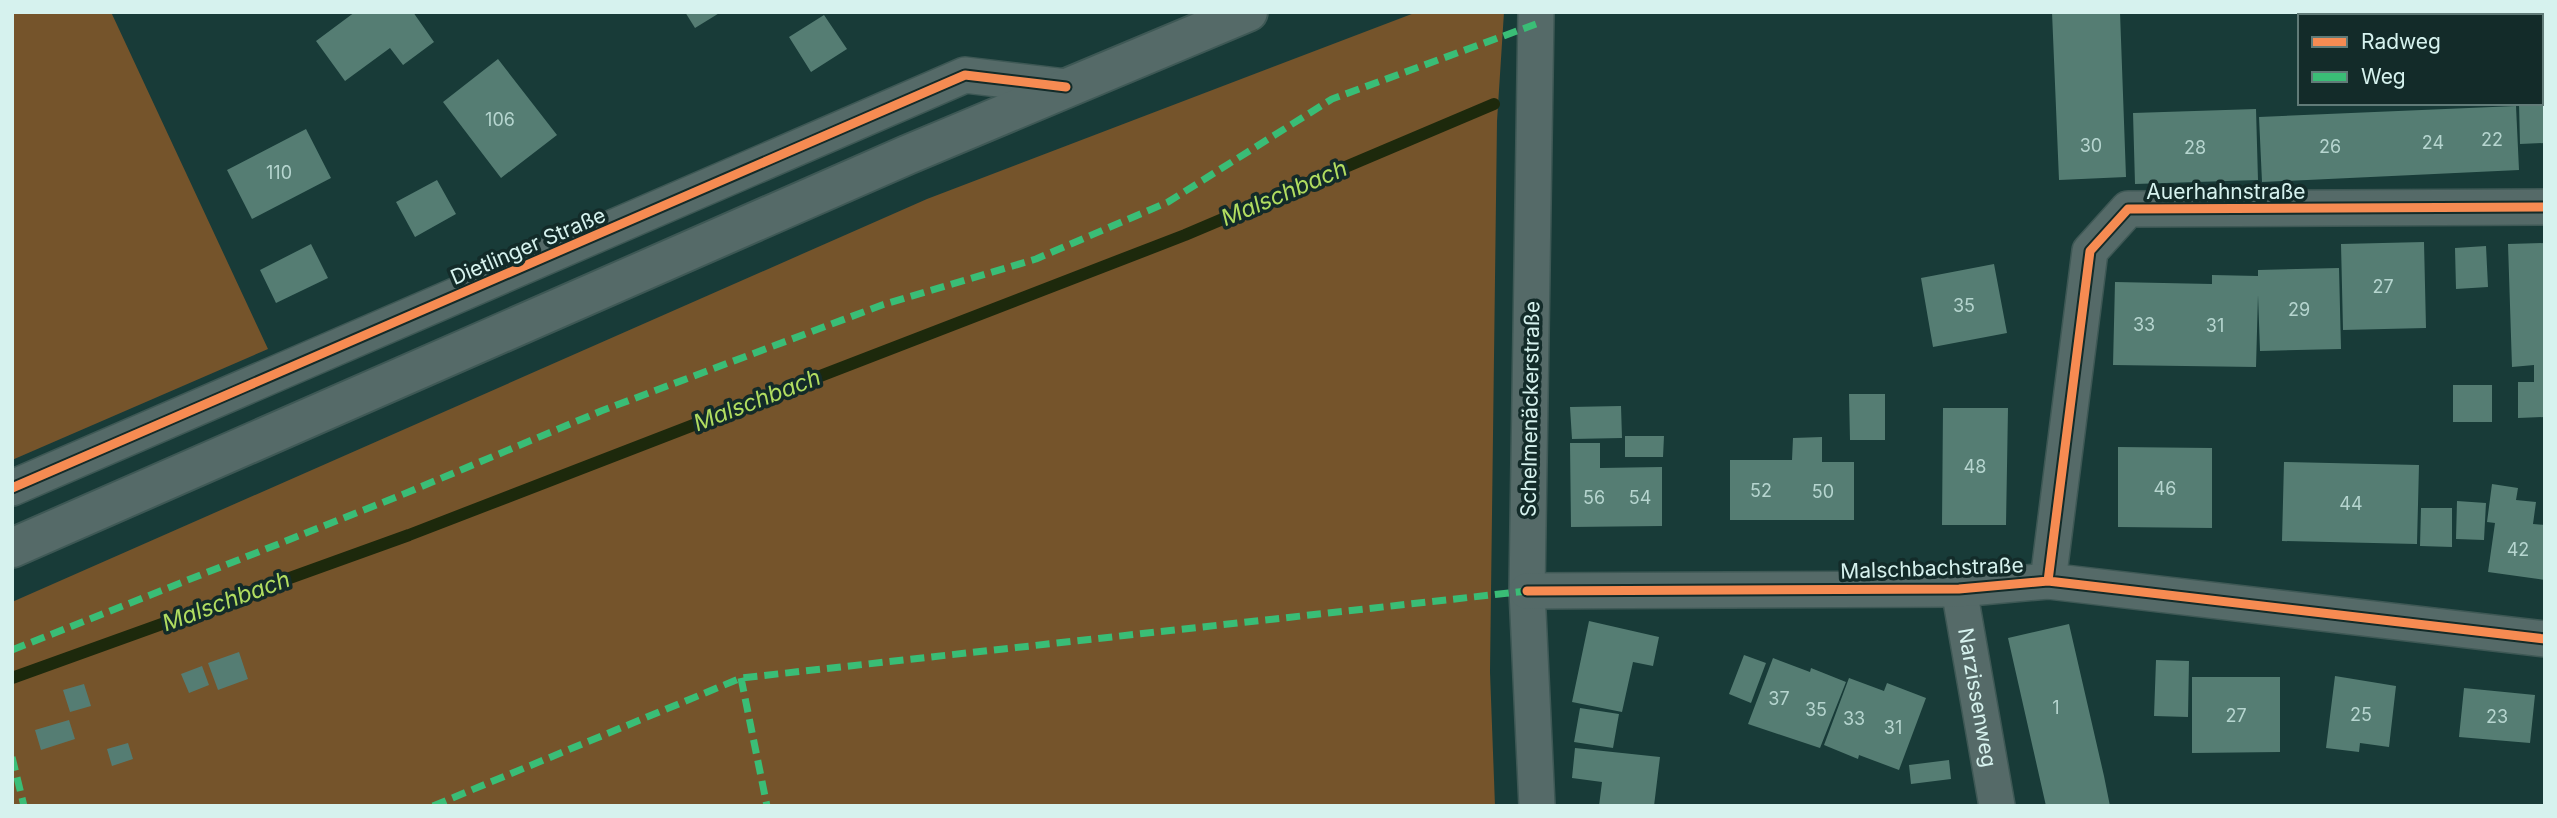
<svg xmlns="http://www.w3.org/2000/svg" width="2557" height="818" font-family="Inter,sans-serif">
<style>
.green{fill:#75542b}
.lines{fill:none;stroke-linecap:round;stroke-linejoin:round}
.stream{stroke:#1d290c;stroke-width:12}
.building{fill:#557d73}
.street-casing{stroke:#3e5855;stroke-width:38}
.secondary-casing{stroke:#3e5855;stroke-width:42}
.street{stroke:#556a68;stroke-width:35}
.secondary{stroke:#556a68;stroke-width:38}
.quiet{stroke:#3abd76;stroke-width:7;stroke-dasharray:14 7;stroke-linecap:butt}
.cycleway-casing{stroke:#132b29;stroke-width:13}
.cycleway{stroke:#f68b52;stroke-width:9}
.labels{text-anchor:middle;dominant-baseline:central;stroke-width:7;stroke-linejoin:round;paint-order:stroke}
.number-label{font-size:18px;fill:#b6d5cf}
.street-label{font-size:21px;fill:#d6f2ee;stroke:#132b29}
.water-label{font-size:23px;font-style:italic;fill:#b1dd60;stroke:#132b29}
</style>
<rect width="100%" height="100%" fill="#183b38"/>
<path class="green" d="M12,12H111L268,349L12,460Z
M1417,12H1504L1497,121L1490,672L1495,806H12V602L927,199Z"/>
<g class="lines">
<path class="stream" d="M12,678L409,535L1185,235L1494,104"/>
</g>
<path class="building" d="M355,12H413L434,42L403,65L390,48L345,81L316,41Z
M685,12H721L695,28Z
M2052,12H2120L2126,177L2059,180Z
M2297,12H2352V16H2300V21H2298Z
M2515,12H2545V143L2520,144L2519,103H2541V16H2515Z
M824,15L847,49L811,72L789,37Z
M498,59L557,135L501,178L443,102Z
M2516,106L2519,170L2262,182L2259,117Z
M2256,109L2258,180L2135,184L2133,113Z
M306,129L331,178L252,219L227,170Z
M437,180L456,214L415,237L396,202Z
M2424,242L2426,328L2343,330L2341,244Z
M2545,243V417L2518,418V382H2534V365L2512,367L2508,244Z
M311,244L328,278L276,303L260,270Z
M2486,246L2488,287L2456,289L2455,248Z
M1994,264L2007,333L1933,347L1921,278Z
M2339,268L2341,349L2260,351L2258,295L2256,367L2113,365L2115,282L2212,284V275L2258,276V270Z
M2453,385H2492V422H2453Z
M1849,394H1885V440H1850Z
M1621,406L1622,438L1572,439L1570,407Z
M1943,408H2008L2006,525H1942Z
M1625,436H1664L1663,457H1625Z
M1822,437V462H1854V520H1730V460H1792L1793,438Z
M1570,443H1600V468L1662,467V526L1571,527Z
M2118,447L2212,448V528L2118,527Z
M2284,462L2419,465L2417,544L2282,541Z
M2492,484L2518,488L2516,500L2536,502L2533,524L2545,525V580L2488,572L2495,523L2487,522Z
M2457,501L2486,503L2484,540L2456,539Z
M2421,508H2452V547L2420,546Z
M1589,621L1659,637L1653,666L1633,662L1622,712L1572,702Z
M2069,624L2104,776L2110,806H2046L2008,638Z
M239,652L248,679L218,690L208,663Z
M1744,655L1766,663L1751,703L1729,694Z
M1773,658L1810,672L1811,668L1846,682L1820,748L1748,724Z
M2156,660L2189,661L2188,717L2154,716Z
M202,666L209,685L189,693L181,674Z
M2335,676L2396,686L2389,747L2360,743L2359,752L2326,748Z
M2192,677H2280V752L2192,753Z
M1849,678L1884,691L1887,683L1926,698L1899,770L1859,755L1858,759L1824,745Z
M84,684L91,706L70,712L63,690Z
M2464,688L2535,695L2530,743L2459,737Z
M1580,708L1619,714L1613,748L1574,742Z
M69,720L75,739L41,750L35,730Z
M128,743L133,759L112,766L107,749Z
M1575,748L1660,757L1654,806H1599L1602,782L1572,778Z
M1949,760L1951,779L1911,784L1909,765Z"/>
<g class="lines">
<defs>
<g id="street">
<path d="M1536,12L1527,591L1537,806"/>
<path d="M12,488L965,75L1066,87"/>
<path d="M2048,581L2090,251L2128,209L2545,207"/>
<path id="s1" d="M1959,589L1997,806"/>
<path d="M1527,591L1959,589L2048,581L2545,639"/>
</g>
<path id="secondary" d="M12,548L907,155L1248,12"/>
</defs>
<use href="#street" class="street-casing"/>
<use href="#secondary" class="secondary-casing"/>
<use href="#street" class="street"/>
<use href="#secondary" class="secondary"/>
<path class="quiet" d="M12,650L399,496L601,411L882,305L1036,259L1168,202L1332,99L1536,24
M741,678L767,806
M12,757L24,806
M433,806L741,678L1527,591"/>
<defs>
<path id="cycleway" d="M12,488L965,75L1066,87
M2048,581L2090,251L2128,209L2545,207
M1527,591L1959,589L2048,581L2545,639"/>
</defs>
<use href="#cycleway" class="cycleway-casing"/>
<use href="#cycleway" class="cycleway"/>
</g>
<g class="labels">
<g class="number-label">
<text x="500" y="119">106</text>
<text x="2492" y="139">22</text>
<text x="2433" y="142">24</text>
<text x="2091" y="145">30</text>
<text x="2330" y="146">26</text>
<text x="2195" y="147">28</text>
<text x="279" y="172">110</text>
<text x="2383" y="286">27</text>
<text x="1964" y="305">35</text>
<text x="2299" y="309">29</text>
<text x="2144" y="324">33</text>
<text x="2215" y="325">31</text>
<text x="1975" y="466">48</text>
<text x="2165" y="488">46</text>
<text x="1761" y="490">52</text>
<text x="1823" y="491">50</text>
<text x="1594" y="497">56</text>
<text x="1640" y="497">54</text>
<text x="2351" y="503">44</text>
<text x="2518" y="549">42</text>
<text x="1779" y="698">37</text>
<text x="2056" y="707">1</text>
<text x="1816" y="709">35</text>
<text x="2361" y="714">25</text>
<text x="2236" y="715">27</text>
<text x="2497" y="716">23</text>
<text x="1854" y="718">33</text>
<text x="1893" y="727">31</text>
</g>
<g class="street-label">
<text x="2226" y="191">Auerhahnstraße</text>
<text transform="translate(528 246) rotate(-23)">Dietlinger Straße</text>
<text transform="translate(1530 409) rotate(-89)">Schelmenäckerstraße</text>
<text transform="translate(1932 568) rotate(-2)">Malschbachstraße</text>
<text stroke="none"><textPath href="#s1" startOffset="110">Narzissenweg</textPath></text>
</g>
<g class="water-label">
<text transform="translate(1284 193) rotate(-23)">Malschbach</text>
<text transform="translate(757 400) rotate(-21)">Malschbach</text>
<text transform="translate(226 601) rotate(-20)">Malschbach</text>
</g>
</g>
<rect width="2557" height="818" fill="none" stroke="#d6f2ee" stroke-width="28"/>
<rect x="2298" y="14" width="245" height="91" fill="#132b29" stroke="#617b78" stroke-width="2"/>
<rect x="2312" y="37" width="35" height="10" fill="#f68b52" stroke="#617b78" stroke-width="2"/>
<text x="2361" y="49" font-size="21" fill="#d6f2ee">Radweg</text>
<rect x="2312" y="72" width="35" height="10" fill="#3abd76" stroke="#617b78" stroke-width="2"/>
<text x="2361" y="84" font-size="21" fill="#d6f2ee">Weg</text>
</svg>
